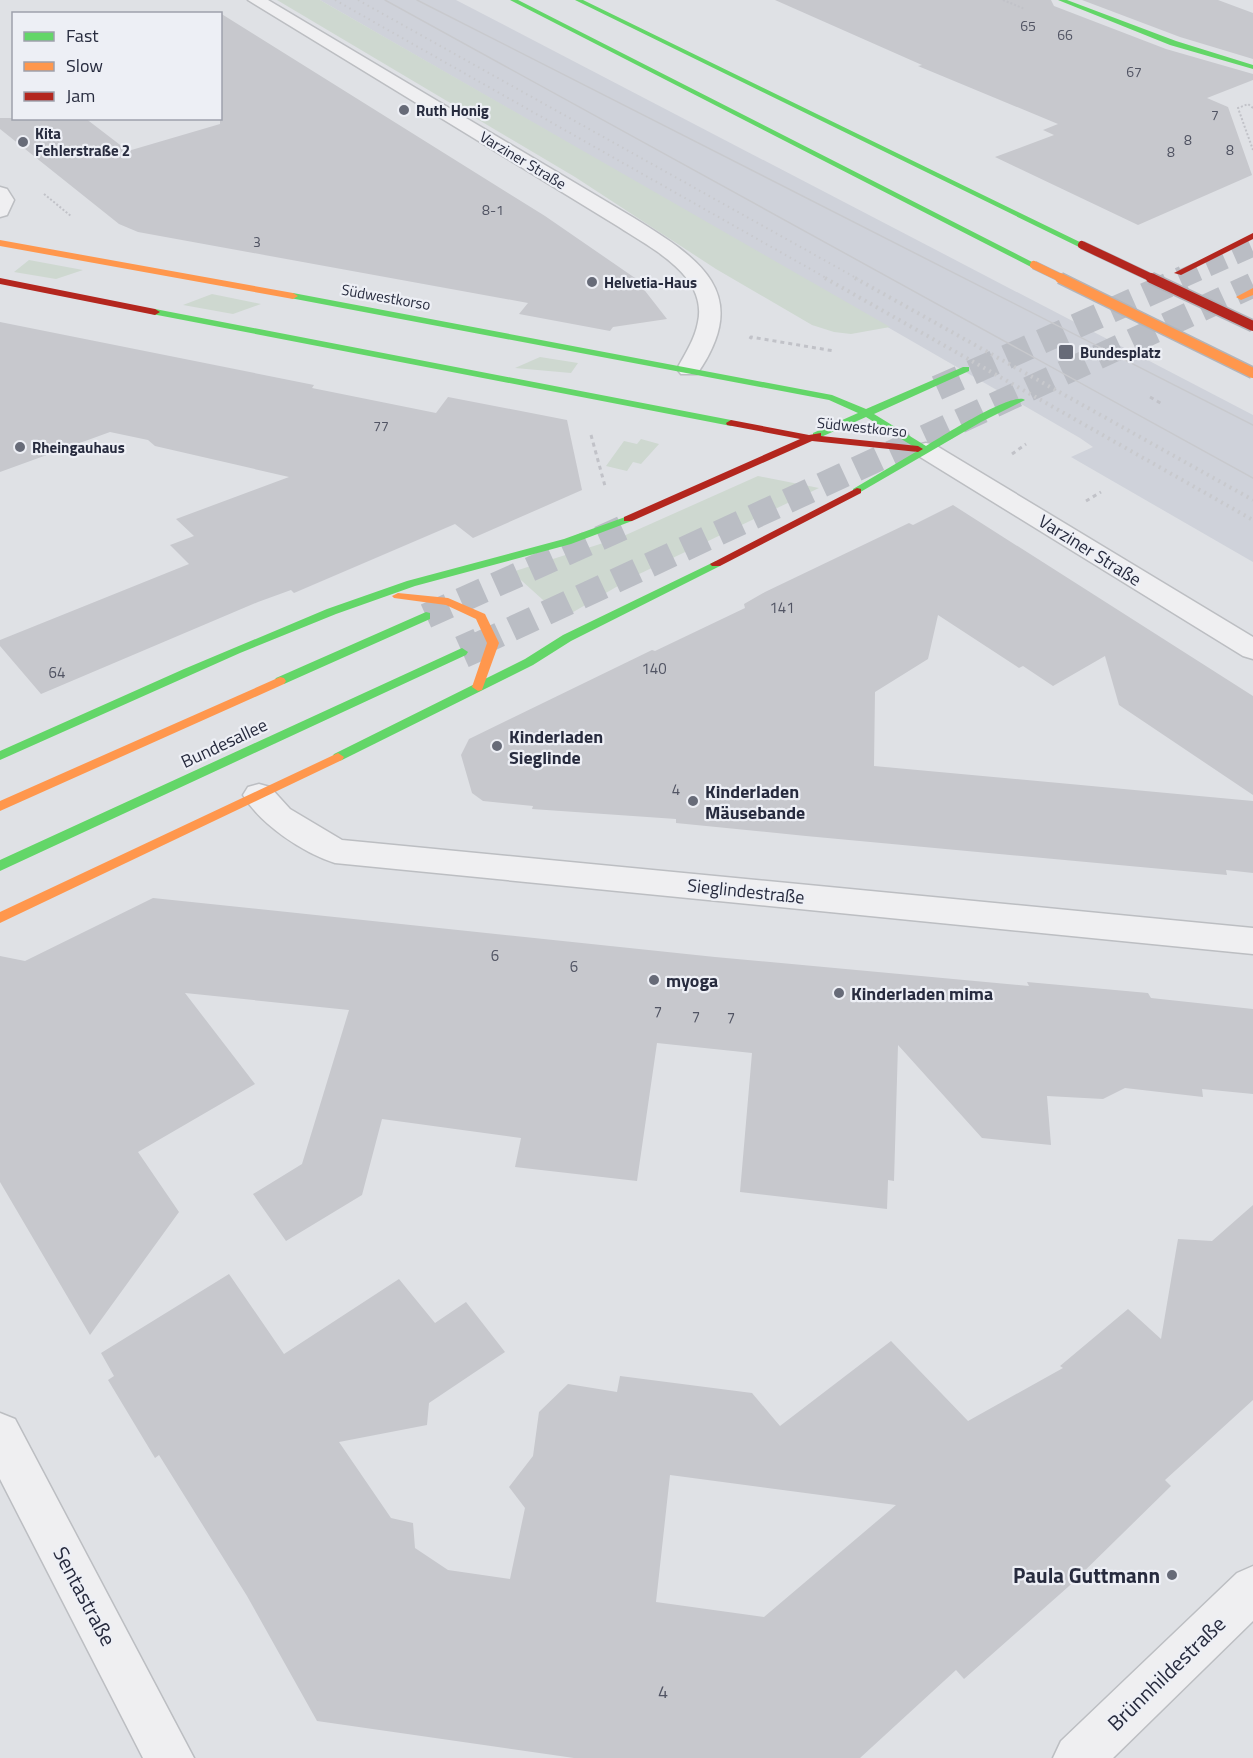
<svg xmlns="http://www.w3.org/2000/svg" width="1253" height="1758" font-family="'Titillium Web',sans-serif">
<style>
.built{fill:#cfd2da}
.green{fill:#ced8d0}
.building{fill:#c7c8cd;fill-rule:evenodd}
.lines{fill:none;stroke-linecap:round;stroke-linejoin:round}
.secondary-tunnel-far2{stroke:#babdc4;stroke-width:19;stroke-dasharray:19 10;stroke-linecap:butt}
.secondary-tunnel-far1{stroke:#babdc4;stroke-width:25;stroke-dasharray:25 13;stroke-linecap:butt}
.secondary-tunnel{stroke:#babdc4;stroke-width:33;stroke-dasharray:33 16;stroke-linecap:butt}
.street-casing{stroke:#bcbec2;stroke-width:3}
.path-far1{stroke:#c1c2c8;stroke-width:2;stroke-dasharray:2 2;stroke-linecap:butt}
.path{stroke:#c1c2c8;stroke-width:3;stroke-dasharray:4 4;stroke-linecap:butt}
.street{fill:#efeff1;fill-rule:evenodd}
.fast{fill:#63d668;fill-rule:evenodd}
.slow{fill:#ff974d;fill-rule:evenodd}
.jam{fill:#b3261e;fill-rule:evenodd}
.tram{stroke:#c8c9cd;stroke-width:1.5}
.rail-far1{stroke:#c8c9cd;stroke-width:2;stroke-dasharray:1.5 4;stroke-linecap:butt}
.rail{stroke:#c8c9cd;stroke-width:4;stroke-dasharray:2 4.5;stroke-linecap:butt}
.slow-bridge-far1-casing{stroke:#b2b4ba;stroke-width:9;stroke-linecap:butt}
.slow-bridge-casing{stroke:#b2b4ba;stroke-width:13;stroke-linecap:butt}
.jam-bridge-far1-casing{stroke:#b2b4ba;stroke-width:9;stroke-linecap:butt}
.jam-bridge-casing{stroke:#b2b4ba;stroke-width:13;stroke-linecap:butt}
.slow-bridge-far1{stroke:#ff974d;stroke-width:8}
.slow-bridge{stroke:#ff974d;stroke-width:10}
.jam-bridge-far1{stroke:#b3261e;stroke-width:8}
.jam-bridge{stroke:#b3261e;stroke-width:10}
.poi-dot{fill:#676b78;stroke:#edeff5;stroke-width:2}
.labels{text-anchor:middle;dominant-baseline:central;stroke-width:4.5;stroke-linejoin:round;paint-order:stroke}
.far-number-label{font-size:14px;fill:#515463}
.far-poi-label{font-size:15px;font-weight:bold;fill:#272b3e;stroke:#edeff5;text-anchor:start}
.far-street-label{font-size:15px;fill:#272b3e;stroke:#edeff5}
.number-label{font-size:15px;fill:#515463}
.street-label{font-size:18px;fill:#272b3e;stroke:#edeff5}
.poi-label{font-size:18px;font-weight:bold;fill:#272b3e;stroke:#edeff5;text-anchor:start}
.near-number-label{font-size:18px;fill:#515463}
.near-poi-label{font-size:21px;font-weight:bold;fill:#272b3e;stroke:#edeff5;text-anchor:end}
.near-street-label{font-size:21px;fill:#272b3e;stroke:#edeff5}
</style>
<rect width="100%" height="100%" fill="#dfe1e5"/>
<path class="built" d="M320,0H456L1253,415V562L1071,457L1093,447L1080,438Z"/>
<path class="green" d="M277,0H320L890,327L851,334L834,332L812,325L716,269L575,177Z
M29,260L83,270L56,279L14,272Z
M212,294L261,304L233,314L183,305Z
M540,357L578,363L571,373L515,368Z
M641,439L659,444L641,464L633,462L627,471L606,466L624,441L637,444Z
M758,476L819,488L635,576L563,618L512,572L619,538Z"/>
<path class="building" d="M775,0H1051L1054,6L1166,49L1253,74V80L1207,98L1228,107L1252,175L1138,225L995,157L1054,135L1043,130L1058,124L918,66L922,65Z
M1082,0H1218L1253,13V59L1180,37Z
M220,13L545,216L635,278L667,319L613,327L610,331L519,314L528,303L138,232L119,224L0,129V118H85L128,151L220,124Z
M0,322L314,385L312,388L436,413L448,397L567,420L582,490L473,538L455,524L294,593L291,590L258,602L41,694L0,646V640L189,564L170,545L194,536L176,519L289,477L155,446L148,440L110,432L0,472Z
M953,505L1253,696V795L1119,705L1105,656L1053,686L1023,666L1019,668L938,615L928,659L875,692L874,766L1253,801V873L1226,870L1227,875L806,836L676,823V819L532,809L533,806L483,801L472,793L461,755L469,739L652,650L655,651L745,608L744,604L765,592L909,523L913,525Z
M153,898L715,957L1029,986L1027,982L1148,993L1151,998L1253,1009V1094L1202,1089L1203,1097L1125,1088L1103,1099L1047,1096L1051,1145L982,1138L898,1045L894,1181L888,1180L887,1209L740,1192L752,1053L657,1043L637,1181L515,1167L521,1138L382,1119L362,1195L286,1241L253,1194L302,1164L349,1010L185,993L255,1084L138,1152L179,1212L90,1335L0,1182V956L25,961Z
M1253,1205V1400L1165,1480L1171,1486L1068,1587L964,1679L956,1670L860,1758H574L317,1721L247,1596L159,1455L155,1458L108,1380L114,1376L101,1353L229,1274L284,1354L399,1279L435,1323L466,1302L505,1352L429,1403L427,1425L339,1442L391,1518L413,1523L415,1548L448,1570L510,1579L525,1508L509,1487L533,1456L539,1412L568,1384L617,1392L620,1376L752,1393L780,1426L891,1341L968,1421L1063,1368L1060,1366L1128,1309L1161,1339L1178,1239L1212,1241ZM670,1475L896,1505L764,1617L656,1602Z"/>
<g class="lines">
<path class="secondary-tunnel-far2" d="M1181,279L1253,247"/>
<path class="secondary-tunnel-far1" d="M937,388L1184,278
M426,616L627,526
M477,645L1253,285"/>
<path class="secondary-tunnel" d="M462,652L480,644"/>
<defs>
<path id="street" d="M248,0H268L634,218C700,259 753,293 697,374H681L677,369C685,354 695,339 698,322C708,276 651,248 619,227Z
M0,187L7,189L14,200L7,215L0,217Z
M926,443L935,445L1253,637V659L1243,656L917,455L914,450L917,445Z
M259,784L270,787L290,809L342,840L1253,928V954L335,863C303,853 260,824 243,795L248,787Z
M0,1413L15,1419L194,1758H143L0,1479Z
M1253,1566V1621L1113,1758H1053L1061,1741L1237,1573Z"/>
</defs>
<use href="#street" class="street-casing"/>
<path class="path-far1" d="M1003,0L1025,9
M1253,108L1248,104L1238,108L1253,150
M44,194L71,216"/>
<path class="path" d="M750,339L751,337L834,351
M1150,397L1162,404
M591,435L605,486
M1012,454L1026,444
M1086,501L1101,492"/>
<use href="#street" class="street"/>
<path class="fast" d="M510,0H518L1038,265L1031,267Z
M575,0H583L1086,245L1079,247Z
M1058,0H1067L1176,41L1253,65V69L1170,45Z
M293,293L832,395L866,409L963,367H969V371L874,414L926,446C941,437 1013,391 1025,400L981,422L857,494L853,493V489L919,450L866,417L821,437H813V433L858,413L829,400L290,298V294Z
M155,309L731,420L736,423L731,426L152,314V310Z
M628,516L632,517V521L571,544L415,586L336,614L240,653L0,760V751L184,669L327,609L407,581L564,539Z
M716,561L720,562V566L571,641L533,665L342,760L338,761L332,757L334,754L525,659L563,635Z
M426,612L430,613V619L284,684H276L274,681L276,678Z
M462,648L468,652L466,655L0,871V860Z"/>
<path class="slow" d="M0,240L293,293L298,296L293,299L0,246Z
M1253,288V295L1241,300L1236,297Z
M398,593L448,598L485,614L499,643L482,690L478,691L472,687L487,643L476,619L446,605L394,598L392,596Z
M280,677L284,678L286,681L284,684L0,811V801Z
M338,753L344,757L342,760L0,923V912Z"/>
<path class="jam" d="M1253,233V239L1181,275L1174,273Z
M0,278L155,309L160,312L155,315L0,284Z
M731,420L809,435L821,433V436L918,446L923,449L918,452L812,441L632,521H624V517L800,439L727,425L726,423Z
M857,488L861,489V493L720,566H712L710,564Z"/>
<path class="tram" d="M385,0L1253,478
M417,0L1253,425"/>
<path class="rail-far1" d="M335,0L828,279
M358,0L858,279"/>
<path class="rail" d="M825,278L1253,520
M855,278L1253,500"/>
<defs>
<path id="slow-bridge-far1" d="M1034,265L1063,279"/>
<path id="slow-bridge" d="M1060,278L1253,373"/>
<path id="jam-bridge-far1" d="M1082,245L1154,279"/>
<path id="jam-bridge" d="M1151,278L1253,326"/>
</defs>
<use href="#slow-bridge-far1" class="slow-bridge-far1-casing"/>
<use href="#slow-bridge" class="slow-bridge-casing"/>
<use href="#jam-bridge-far1" class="jam-bridge-far1-casing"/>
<use href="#jam-bridge" class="jam-bridge-casing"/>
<use href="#slow-bridge-far1" class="slow-bridge-far1"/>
<use href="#slow-bridge" class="slow-bridge"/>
<use href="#jam-bridge-far1" class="jam-bridge-far1"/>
<use href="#jam-bridge" class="jam-bridge"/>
</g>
<g class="poi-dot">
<circle cx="404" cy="110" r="6"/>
<circle cx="23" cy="142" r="6"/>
<circle cx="592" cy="282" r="6"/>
<rect x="1058" y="344" width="16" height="16" rx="3"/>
<circle cx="20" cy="447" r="6"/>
<circle cx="497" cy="746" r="6"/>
<circle cx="693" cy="801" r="6"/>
<circle cx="654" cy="980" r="6"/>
<circle cx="839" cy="993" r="6"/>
<circle cx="1172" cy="1575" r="6"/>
</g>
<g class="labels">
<g class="far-number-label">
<text x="1028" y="25">65</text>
<text x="1065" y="34">66</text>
<text x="1134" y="71">67</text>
<text x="1215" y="114">7</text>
<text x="1188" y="139">8</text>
<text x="1230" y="149">8</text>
<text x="1171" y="151">8</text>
<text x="493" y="209">8-1</text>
<text x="257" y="241">3</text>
<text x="381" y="425">77</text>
</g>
<g class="far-poi-label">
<text x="416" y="110">Ruth Honig</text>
<text x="35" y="133">Kita<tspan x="35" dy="17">Fehlerstraße 2</tspan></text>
<text x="604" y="282">Helvetia-Haus</text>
<text x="1080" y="352">Bundesplatz</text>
<text x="32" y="447">Rheingauhaus</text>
</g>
<g class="far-street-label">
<text transform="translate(523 160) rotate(31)">Varziner Straße</text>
<text transform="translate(386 297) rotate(10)">Südwestkorso</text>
<text transform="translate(862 427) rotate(6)">Südwestkorso</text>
</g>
<g class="number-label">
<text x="782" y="607">141</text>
<text x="654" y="668">140</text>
<text x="57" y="672">64</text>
<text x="676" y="789">4</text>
<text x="495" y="955">6</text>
<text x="574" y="966">6</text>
<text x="658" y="1011">7</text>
<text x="696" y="1016">7</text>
<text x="731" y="1017">7</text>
</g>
<g class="street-label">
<text transform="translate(1090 550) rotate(32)">Varziner Straße</text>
<text transform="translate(224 743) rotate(-25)">Bundesallee</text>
<text transform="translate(746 891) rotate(6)">Sieglindestraße</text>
</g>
<g class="poi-label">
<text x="509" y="736">Kinderladen<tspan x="509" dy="21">Sieglinde</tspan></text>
<text x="705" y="791">Kinderladen<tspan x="705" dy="21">Mäusebande</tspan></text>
<text x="666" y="980">myoga</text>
<text x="851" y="993">Kinderladen mima</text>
</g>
<g class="near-number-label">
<text x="663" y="1691">4</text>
</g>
<g class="near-poi-label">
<text x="1160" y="1575">Paula Guttmann</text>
</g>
<g class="near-street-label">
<text transform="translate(85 1596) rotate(62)">Sentastraße</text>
<text transform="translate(1166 1673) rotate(-44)">Brünnhildestraße</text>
</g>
</g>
<rect x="12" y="12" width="210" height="108" fill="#edeff5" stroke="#9ea1ac" stroke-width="1.5"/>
<rect x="24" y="32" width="30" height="9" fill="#63d668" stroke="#9ea1ac" stroke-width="1.5"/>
<text x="66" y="42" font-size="18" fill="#272b3e">Fast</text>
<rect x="24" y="62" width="30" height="9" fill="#ff974d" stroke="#9ea1ac" stroke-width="1.5"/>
<text x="66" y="72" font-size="18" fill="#272b3e">Slow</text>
<rect x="24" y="92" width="30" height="9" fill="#b3261e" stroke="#9ea1ac" stroke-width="1.5"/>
<text x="66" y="102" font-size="18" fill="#272b3e">Jam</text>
</svg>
